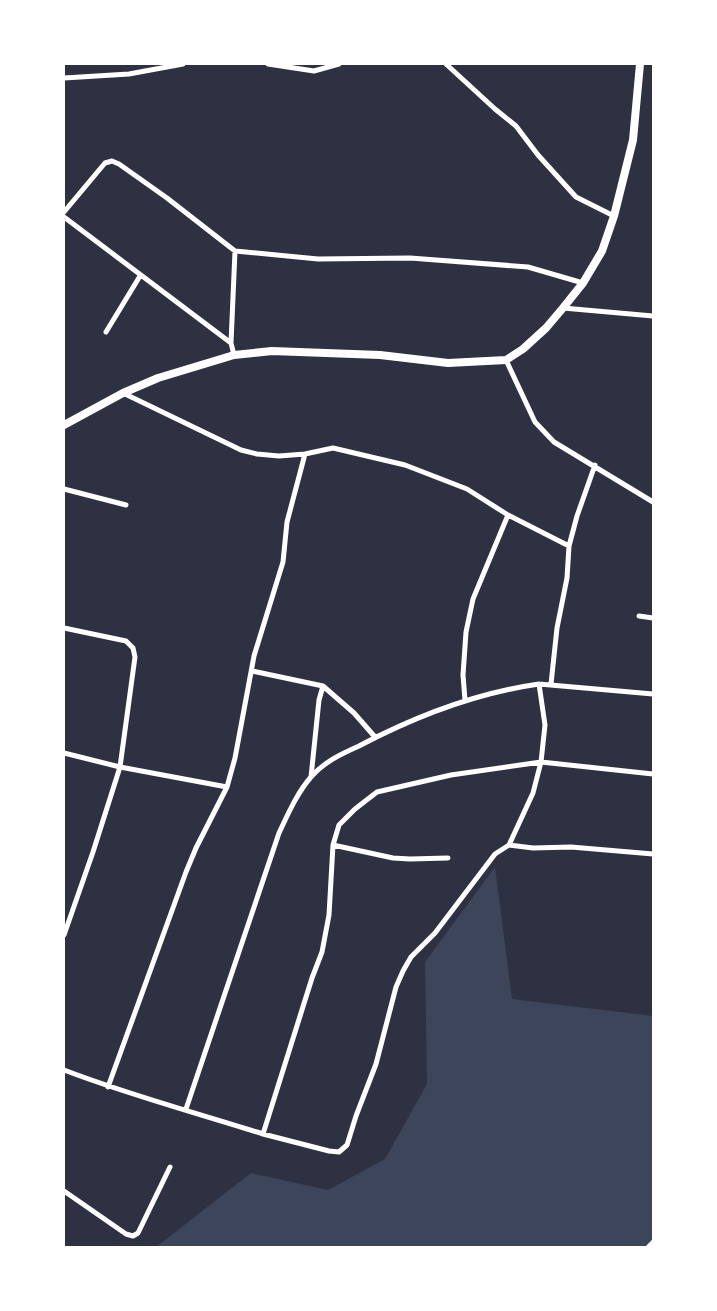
<svg xmlns="http://www.w3.org/2000/svg" width="717" height="1311" font-family="Mulish,sans-serif">
<style>
.green{fill:#3c4559}
.lines{fill:none;stroke-linecap:round;stroke-linejoin:round}
.minor{stroke:#fff;stroke-width:5}
.tertiary{stroke:#fff;stroke-width:6}
.secondary{stroke:#fff;stroke-width:8}
</style>
<rect width="100%" height="100%" fill="#2d3142"/>
<path class="green" d="M495,867L512,999L653,1016V1247H156L251,1173L328,1190L385,1159L427,1084L425,962Z"/>
<g class="lines">
<path class="minor" d="M268,64L314,71L339,64
M446,64L495,109L516,126L538,155L576,197L614,216
M64,78L129,74L183,64
M64,212L105,163L112,161L119,164L167,198L235,251L318,259L410,258L528,267L583,283
M64,217L231,343L234,355
M563,308L653,316
M106,332L140,276
M231,343L235,251
M506,360L535,422L554,442L653,502
M123,393L241,450L257,454L279,456L305,454L333,448L405,465L467,489L508,515L569,546
M64,489L126,505
M639,616L653,618
M64,628L126,641L133,648L135,657L120,767L93,852L64,935
M252,671L323,686L354,713L375,737
M539,684L653,694
M551,684L557,628L567,578L569,546L577,516L595,465
M465,700L463,675L466,632L473,599L508,515
M64,753L120,767L227,787
M311,777L319,700L323,686
M333,845L393,858L410,859L448,858
M509,845L533,848L571,847L653,854
M64,1070C129,1095 197,1113 263,1134L312,978L322,952L329,915L333,845L339,825L355,809L377,792L451,775L541,762L653,774
M108,1087L186,872L196,848L227,787L235,758L254,656L283,562L287,522L305,454
M186,1109L279,833C288,814 297,793 311,777C324,762 341,754 359,746C414,717 476,693 539,684L545,725L541,762L533,793L509,845L495,854L435,933L411,957L403,971L396,987L376,1064L356,1116L347,1145L339,1152L329,1151L263,1134
M64,1191L126,1234L133,1236L138,1233L170,1167"/>
<path class="tertiary" d="M649,1247L653,1243"/>
<path class="secondary" d="M64,425L123,393L158,378L234,355L272,351L380,355L448,363L506,360L523,349L546,328L563,308L583,283L602,251L614,216L633,140L640,64"/>
</g>
<rect width="717" height="1311" fill="none" stroke="#ffffff" stroke-width="130"/>
</svg>
